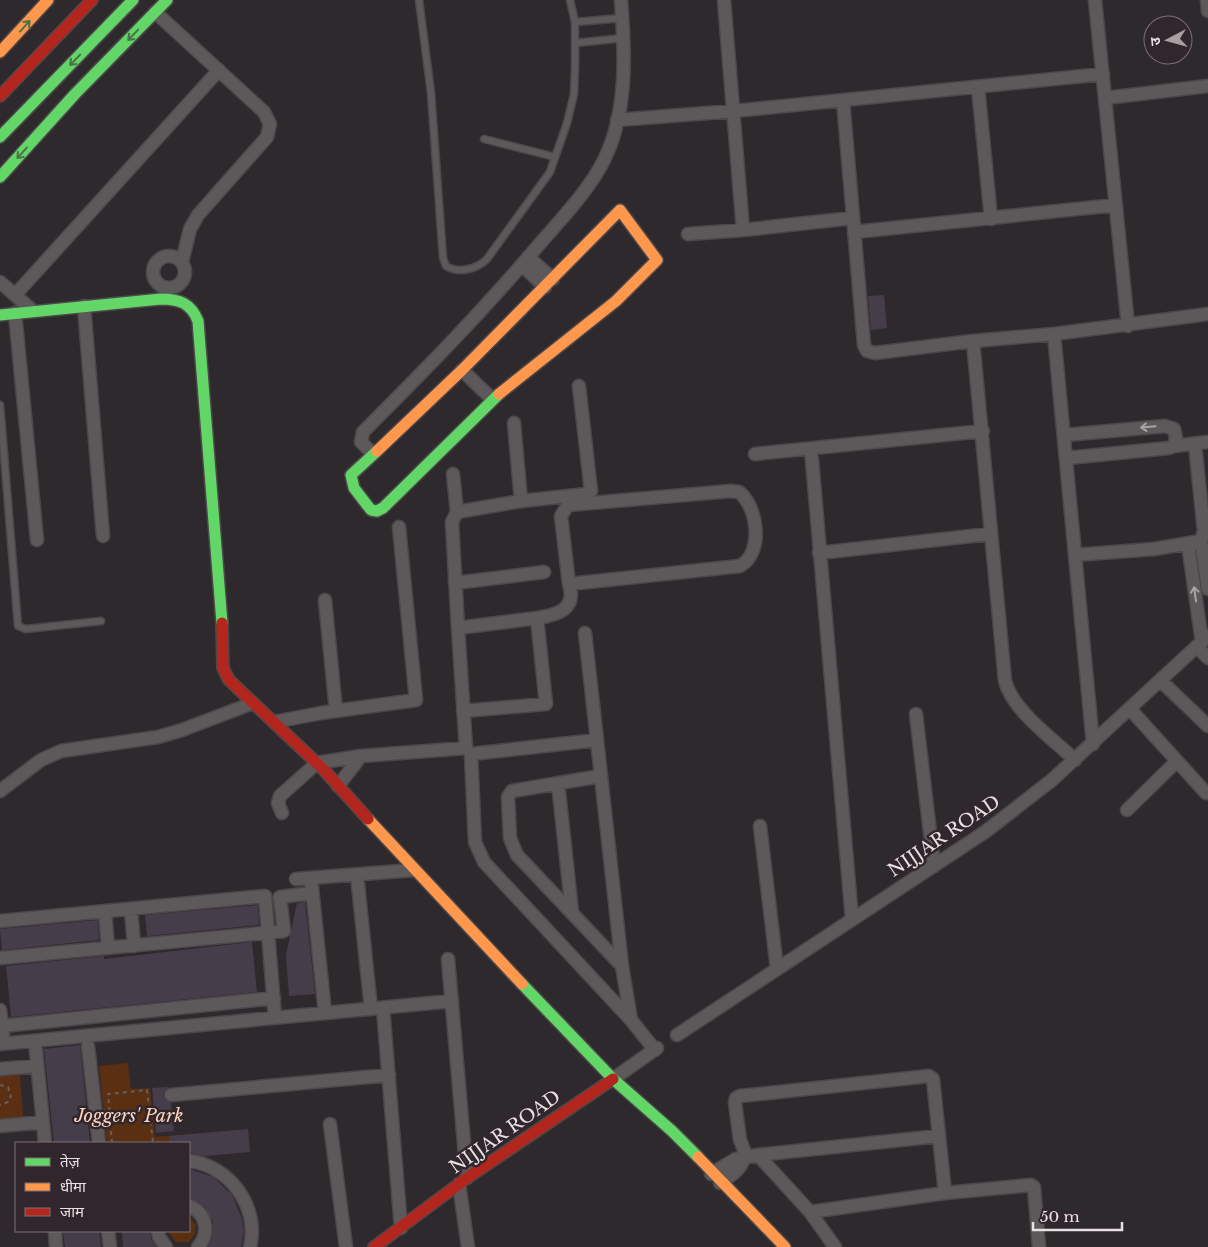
<svg xmlns="http://www.w3.org/2000/svg" width="1208" height="1247" font-family="'Libre Baskerville','Noto Sans Devanagari',serif">
<style>
.green{fill:#5a2f12}
.building{fill:#463d4a}
.lines{fill:none;stroke-linecap:round;stroke-linejoin:round}
.lane-casing{stroke:#4c474a;stroke-width:9}
.street-casing{stroke:#4c474a;stroke-width:15}
.fast-casing{stroke:#4c474a;stroke-width:14}
.slow-casing{stroke:#4c474a;stroke-width:14}
.jam-casing{stroke:#4c474a;stroke-width:14}
.path{stroke:#635f62;stroke-width:2;stroke-dasharray:4 4;stroke-linecap:butt}
.lane{stroke:#5d595b;stroke-width:6}
.street{stroke:#5d595b;stroke-width:12}
.fast{stroke:#63d668;stroke-width:11}
.slow{stroke:#ff974d;stroke-width:11}
.jam{stroke:#b3261e;stroke-width:11}
.oneway{stroke:#487547}
.oneway2{stroke:#a9a4a6}
.labels{text-anchor:middle;dominant-baseline:central;stroke-width:5;stroke-linejoin:round;paint-order:stroke}
.street-label{font-size:18px;fill:#e8e1e4;stroke:#31262c}
.park-label{font-size:18px;font-style:italic;fill:#fcd5bf;stroke:#31262c}
</style>
<rect width="100%" height="100%" fill="#2e292c"/>
<path class="green" d="M128,1063L131,1089L150,1088L155,1137L179,1135V1143H107L99,1066Z
M19,1068L24,1124L0,1126V1069Z
M189,1217L196,1225L195,1234L189,1242H176L168,1231H189Z"/>
<path class="building" d="M884,295L887,328L871,330L868,296Z
M305,902L315,994L289,996L286,955L297,903Z
M258,905L259,925L147,936L145,915Z
M98,920L99,940L2,950L0,929Z
M252,942L257,992L11,1017L6,966L104,956V959Z
M80,1045L90,1143H54L44,1049Z
M169,1087L164,1091L163,1096L165,1100L171,1103L174,1131L156,1133L152,1088Z
M248,1129L250,1152L205,1156L189,1153V1143H169V1136Z
M189,1169L213,1177L232,1195L242,1219L244,1231L241,1247H208L212,1237L213,1222L205,1207L189,1198Z
M63,1231H99L101,1247H65Z
M122,1231H150L151,1239L156,1247H123Z"/>
<g class="lines">
<defs>
<path id="lane" d="M419,0L431,93L443,258L446,266C459,274 477,269 487,259L550,172L567,123L574,94L575,68V22L570,0
M575,22L623,18
M575,43L624,38
M484,139L555,157
M0,405L18,626L26,629L101,621"/>
<path id="street" d="M724,0L743,230L852,218
M1095,0L1128,326
M1207,0L1208,11
M155,12L264,112L270,124L267,137L198,215L190,229L182,262
M978,87L991,219
M1105,98L1208,86
M843,100L864,345L867,351L875,353L973,341L1054,334L1093,744
M617,120L734,111L1103,74
M854,232L1116,205
M688,234L743,230
M153 272a16 16 0 1 1 32 0a16 16 0 1 1-32 0Z
M528,257L553,279
M522,265L545,287
M0,282L33,311
M15,295L219,70
M84,306L103,536
M15,313L37,540
M1054,334L1208,314
M973,341L1005,681C1013,711 1052,738 1075,760
M462,370L492,399
M514,423L521,501
M1065,435L1165,426L1174,429L1176,438L1174,446L1169,448L1067,458
M1174,446L1208,442
M811,449L852,919
M373,454L361,442L363,432C423,372 482,312 537,247C560,220 588,192 604,160C628,112 625,52 621,0
M755,454L983,431
M453,474L457,512
M1201,541L1208,589
M1188,544L1202,642
M819,553L989,534
M1075,555L1154,549L1201,541L1204,531L1195,444
M455,583L544,572
M325,600L336,711
M537,618C558,615 577,609 569,584L561,516L568,505L731,491L739,492C758,507 764,553 740,566L569,584
M458,628L452,522L457,512L521,501L587,494L591,491L579,386
M585,633L597,740
M1197,647L1208,658
M1161,681L1208,726
M1130,709L1206,793
M916,714L934,866
M274,722L321,713L416,700L399,527
M601,776L512,791L508,797L510,838L517,855L622,966
M558,783L572,912
M338,786L361,756
M0,791L41,760L61,751L158,737L182,730L253,703
M1127,810L1177,761
M282,813L278,803L280,796L317,763L361,756L466,748L458,628L537,618L546,704L463,711
M760,826L777,969
M357,875L371,1009
M311,878L325,1013
M296,879L414,870
M131,909L134,946
M105,911L108,948
M0,921L265,896L275,1018
M0,958L284,931L280,897L312,893
M448,959L467,1178
M383,1008L401,1228
M0,1010L3,1034
M631,1020L622,966L597,740L471,754L475,842L484,862L631,1020L655,1050
M2,1026L274,998
M677,1035L985,832L1052,780L1208,636
M35,1041L45,1143
M0,1044L452,1001
M88,1046L99,1143
M0,1069L37,1066
M613,1079L657,1048
M171,1095L389,1075
M330,1124L346,1247
M0,1126L43,1122
M747,1157L740,1140L735,1103L736,1098L740,1096L929,1076L933,1079L939,1136
M189,1161C229,1165 260,1207 250,1247
M711,1174L736,1159L758,1155L939,1136L945,1193L810,1212L758,1155
M720,1183C730,1176 741,1170 744,1158
M459,1184L468,1247
M945,1193L1031,1185L1034,1187L1039,1247
M189,1206C207,1213 210,1233 198,1247
M810,1212L835,1247
M55,1231L56,1247
M108,1231L110,1247
M158,1231L159,1237L166,1247"/>
<path id="fast" d="M0,137L133,0
M0,177L75,94L167,0
M0,315L161,299C179,299 191,303 198,321L222,623
M377,451L351,475L354,488L371,510L377,511L383,508L499,394
M522,984L613,1079L672,1131L698,1157"/>
<path id="slow" d="M0,52L48,0
M499,394L616,301L657,260L620,210
M377,451L462,370L620,210
M368,819L522,984
M698,1157L785,1247"/>
<path id="jam" d="M0,96L92,0
M222,623L223,668L229,680L324,770L368,819
M374,1247L467,1178L613,1079"/>
</defs>
<use href="#lane" class="lane-casing"/>
<use href="#street" class="street-casing"/>
<use href="#fast" class="fast-casing"/>
<use href="#slow" class="slow-casing"/>
<use href="#jam" class="jam-casing"/>
<path class="path" d="M0,1085L8,1087L11,1096L8,1102L0,1105
M112,1143L108,1094L147,1090L153,1143"/>
<use href="#lane" class="lane"/>
<use href="#street" class="street"/>
<use href="#fast" class="fast"/>
<use href="#slow" class="slow"/>
<use href="#jam" class="jam"/>
</g>
<defs><path id="oneway-shaft" d="M-6 0H5M1.5-3L5.5 0L1.5 3" fill="none" stroke-width="1.6" stroke-linecap="round" stroke-linejoin="round" transform="scale(1.25)"/></defs>
<g class="oneway">
<use href="#oneway-shaft" transform="translate(25 26) rotate(-48)"/>
<use href="#oneway-shaft" transform="translate(133 35) rotate(134)"/>
<use href="#oneway-shaft" transform="translate(75 60) rotate(134)"/>
<use href="#oneway-shaft" transform="translate(22 153) rotate(132)"/>
</g>
<g class="oneway2">
<use href="#oneway-shaft" transform="translate(1148 427) rotate(175)"/>
<use href="#oneway-shaft" transform="translate(1195 594) rotate(-98)"/>
</g>
<g class="labels">
<g class="street-label">
<text transform="translate(944 836) rotate(-34)">NIJJAR ROAD</text>
<text transform="translate(505 1132) rotate(-35)">NIJJAR ROAD</text>
</g>
<g class="park-label">
<text x="129" y="1116">Joggers' Park</text>
</g>
</g>
<rect x="15" y="1142" width="175" height="90" fill="#31262c" stroke="#7a7176"/>
<rect x="25" y="1158" width="25" height="8" fill="#63d668" stroke="#7a7176"/>
<text x="60" y="1167" font-size="15" fill="#e8e1e4">तेज़</text>
<rect x="25" y="1183" width="25" height="8" fill="#ff974d" stroke="#7a7176"/>
<text x="60" y="1192" font-size="15" fill="#e8e1e4">धीमा</text>
<rect x="25" y="1208" width="25" height="8" fill="#b3261e" stroke="#7a7176"/>
<text x="60" y="1217" font-size="15" fill="#e8e1e4">जाम</text>
<g transform="translate(1168 40) rotate(264)"><circle r="24" fill="#31262c" stroke="#7a7176"/>
<path d="M0-4L9 19L0 12L-9 19Z" fill="#a7a1a4"/>
<text y="-8" font-size="14" font-weight="bold" text-anchor="middle" fill="#e8e1e4">उ</text>
</g>
<path d="M1033 1222v8h89v-8" fill="none" stroke="#e8e1e4" stroke-width="2.5"/>
<text x="1040" y="1222" font-size="15" fill="#e8e1e4" stroke="#31262c" stroke-width="4" paint-order="stroke">50 m</text>
</svg>
